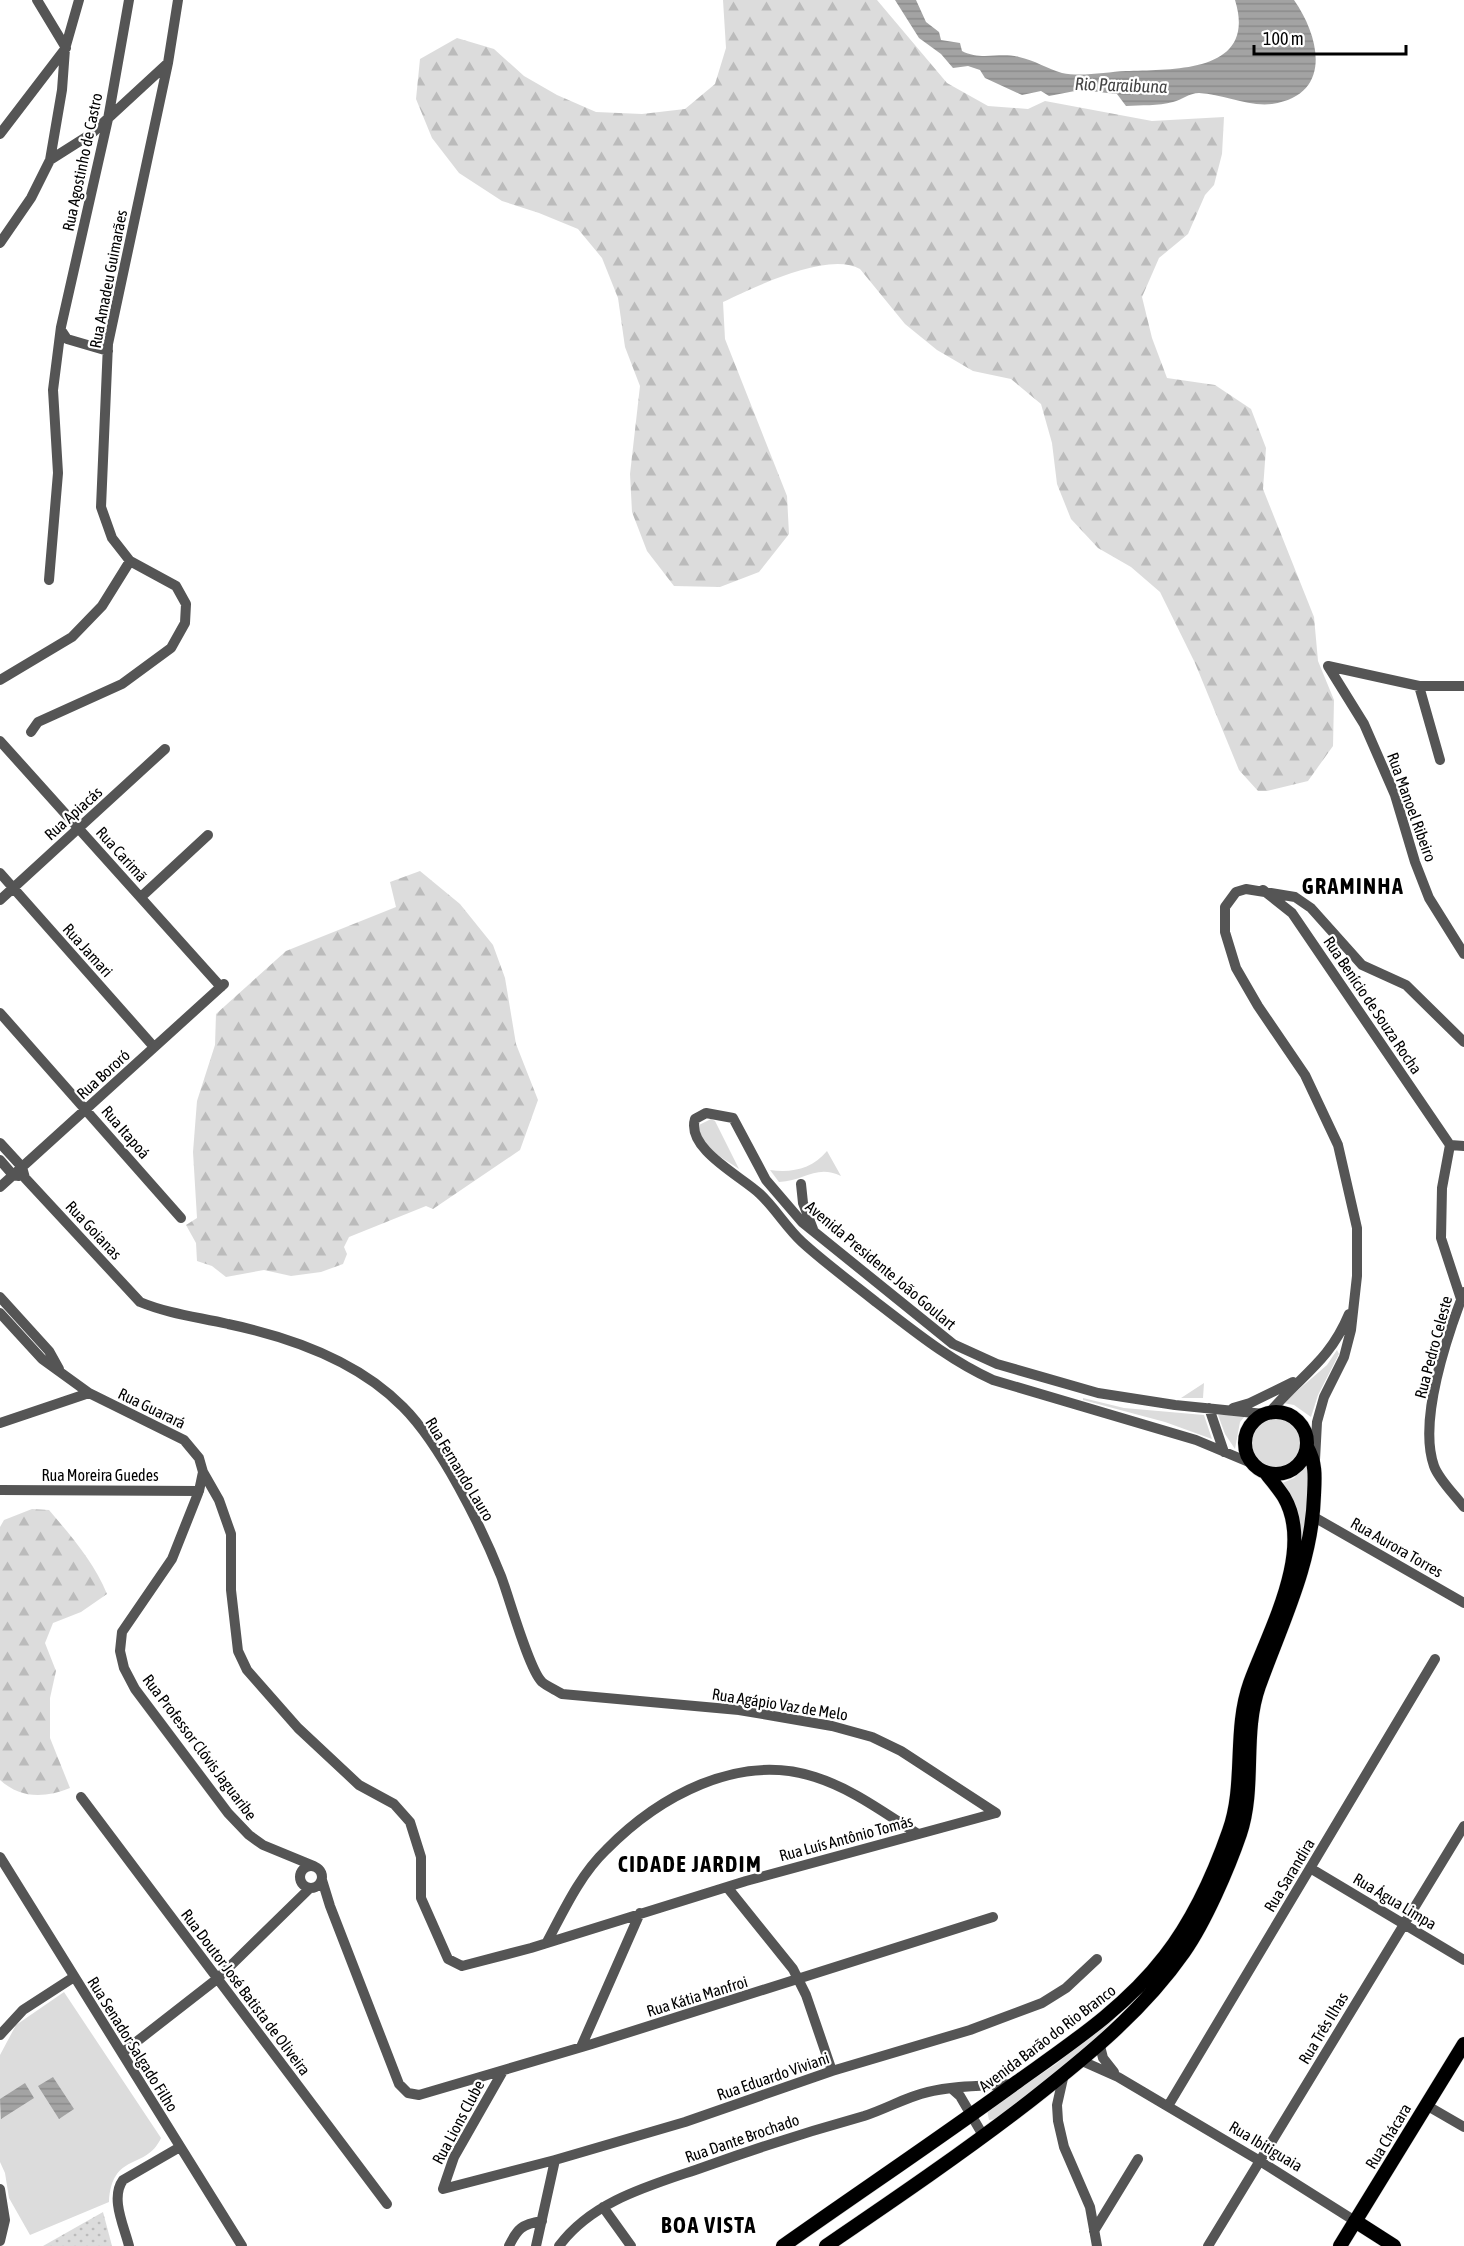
<svg xmlns="http://www.w3.org/2000/svg" width="1464" height="2246" font-family="'Asap Condensed',sans-serif">
<style>
.grass{fill:#dcdcdc}
.forest{fill:url(#forest-firs)}
.park{fill:url(#park-dots)}
.water{fill:url(#water-rules)}
.lines{fill:none;stroke-linecap:round;stroke-linejoin:round}
.major-casing{stroke:#dbdbdb;stroke-width:15}
.minor{stroke:#555;stroke-width:10}
.major{stroke:#000;stroke-width:14}
.labels{text-anchor:middle;dominant-baseline:central;stroke-width:4.5;stroke-linejoin:round;paint-order:stroke}
.street-label{font-size:16px;fill:#000;stroke:#fff}
.water-label{font-size:18px;font-style:italic;fill:#444;stroke:#fff}
.district-label{font-size:22px;font-weight:bold;letter-spacing:1.5px;fill:#000;stroke:#fff}
</style>
<defs>
<pattern id="forest-firs" width="22" height="20" patternUnits="userSpaceOnUse" patternTransform="scale(1.5)"><rect width="22" height="20" fill="#dcdcdc"/><path d="M5 1l3.5 6h-7zM16 11l3.5 6h-7z" fill="#bbb"/></pattern>
<pattern id="park-dots" width="8" height="8" patternUnits="userSpaceOnUse" patternTransform="scale(1.5)"><rect width="8" height="8" fill="#dcdcdc"/><path d="M2 2h.1M6 6h.1" fill="none" stroke="#bbb" stroke-width="1.8" stroke-linecap="round"/></pattern>
<pattern id="water-rules" width="6" height="5" patternUnits="userSpaceOnUse" patternTransform="scale(1.5)"><rect width="6" height="5" fill="#a3a3a3"/><path d="M0 2.5h6" fill="none" stroke="#8b8b8b"/></pattern>
</defs>
<rect width="100%" height="100%" fill="#fff"/>
<path class="grass" d="M711,1119L715,1121L739,1169C724,1159 697,1145 699,1125Z
M827,1151L841,1176C816,1164 805,1181 779,1182L770,1170C792,1173 812,1169 827,1151Z
M1337,1350L1339,1354L1318,1395L1311,1417L1294,1405L1283,1403L1327,1365Z
M1204,1383L1203,1398H1181Z
M1083,1398L1124,1408L1204,1415L1212,1439L1165,1422L1083,1400Z
M1218,1415H1246L1240,1422L1235,1449L1225,1434Z
M1249 1442a26 26 0 1 1 52 0a26 26 0 1 1-52 0Z
M1308,1463L1307,1520L1297,1564L1280,1484L1294,1478Z
M64,1992L161,2138C146,2171 112,2151 109,2202L30,2235L9,2198L5,2173L0,2162V2055L16,2025Z
M1130,2002L1091,2044L997,2119L989,2120L987,2110L1056,2064Z"/>
<path class="forest" d="M723,0H877L947,83L988,106L1028,109L1045,101L1152,121L1224,117L1222,154L1214,185L1205,195L1188,234L1159,258L1142,297L1152,338L1167,378L1215,385L1251,409L1266,448L1263,489L1314,617L1318,661L1334,700L1333,746L1308,781L1267,791H1258L1239,770L1195,663L1160,592L1131,567L1098,548L1071,519L1057,484L1052,443L1041,404L1011,379L973,371L937,350L905,324L860,269C828,251 755,287 723,302L725,339L787,496L789,534L759,572L720,587L674,586L647,551L632,512L630,474L640,386L625,347L618,298L602,258L578,229L539,213L502,201L459,173L432,138L416,99L420,59L457,38L494,49L524,76L557,95L596,112L642,114L685,109L715,84L726,48Z
M420,871L460,904L493,945L505,978L516,1044L538,1100L520,1150L433,1209L426,1206L349,1237L344,1247L347,1254L343,1264L321,1272L291,1276L264,1270L226,1277L212,1266L197,1261L196,1243L186,1225L197,1218L193,1152L197,1101L215,1045L216,1014L286,951L396,907L390,882Z
M32,1509L49,1510C71,1536 94,1562 107,1594L81,1612L53,1623L45,1643L56,1671L50,1698V1738L70,1788C45,1798 21,1799 0,1780V1527L4,1520Z"/>
<path class="park" d="M103,2212L112,2246H43Z"/>
<path class="water" d="M895,0H916L926,22L939,32L941,40L960,43L962,51C981,61 999,52 1019,57C1034,60 1048,69 1062,73C1081,77 1107,72 1126,71C1172,69 1258,74 1235,0H1294C1320,37 1333,95 1272,104C1248,107 1223,94 1199,93C1189,93 1182,100 1173,102C1158,106 1141,105 1126,106L1117,94L1080,90L1049,96L1041,91L1022,95L985,78L980,70L968,66L953,68L941,54L919,38Z
M53,2077L74,2109L59,2119L38,2086Z
M25,2083L34,2098L1,2119L0,2099Z"/>
<g class="lines">
<defs>
<path id="major" d="M1245 1443a31 31 0 1 1 62 0a31 31 0 1 1-62 0Z
M1355,2221L1394,2246
M783,2246C861,2191 940,2138 1017,2082C1070,2044 1125,2008 1165,1956C1193,1920 1214,1874 1229,1831C1246,1784 1233,1731 1250,1683C1269,1631 1315,1550 1284,1497C1279,1489 1272,1481 1266,1473
M826,2246C895,2199 964,2152 1030,2101C1086,2057 1143,2011 1184,1952C1205,1922 1228,1869 1240,1834C1256,1786 1242,1734 1259,1686C1282,1622 1312,1564 1314,1495C1315,1476 1316,1463 1307,1447
M1340,2246L1464,2044"/>
</defs>
<use href="#major" class="major-casing"/>
<path class="minor" d="M37,0L66,48
M0,134L65,49
M50,160L91,134L168,63
M0,243L31,198L50,160L62,90L65,49L79,0
M61,330L67,339L108,351
M49,580L58,473L53,390L61,327L108,119L129,0
M1328,666L1364,724L1395,795L1415,862L1429,898L1464,954
M1328,666L1419,686H1464
M0,680L72,637L102,606L130,561
M1419,686L1440,760
M31,732L38,722L122,684L171,648L185,623L186,604L176,586L130,561L112,538L101,507L108,344L168,63L178,0
M0,741L221,987
M0,873L154,1047
M1263,890L1292,913L1450,1145
M141,897L208,835
M0,900L165,749
M0,1013L181,1218
M0,1143L22,1167L25,1178L140,1302C169,1314 198,1317 228,1324C290,1337 358,1361 403,1407C441,1445 481,1526 501,1576C509,1597 529,1670 542,1682C548,1687 556,1690 562,1694L739,1710L832,1726L872,1737L901,1751L996,1813
M1450,1145L1442,1188L1441,1238L1461,1299
M1450,1145L1464,1146
M0,1160L13,1175L19,1176
M801,1184L803,1203L813,1229
M0,1187L224,984
M1464,1292C1447,1336 1418,1421 1434,1466C1439,1480 1455,1495 1464,1507
M0,1297L49,1351L59,1369
M0,1313L42,1359L89,1393L184,1440L199,1458L203,1472L199,1491L172,1559L122,1632L120,1651L124,1668L135,1689L228,1813L249,1835L263,1845L314,1866
M1209,1408L1224,1452
M1233,1408L1250,1403L1293,1382
M1270,1412C1301,1375 1329,1362 1349,1314
M0,1423L89,1393
M1315,1460L1317,1422L1324,1397L1344,1357L1351,1330L1357,1276V1228L1338,1145L1305,1075L1258,1006L1236,968L1225,932V907L1236,892L1246,889L1295,897L1311,908L1362,965L1406,985L1464,1042
M1251,1463L1196,1440L993,1380C949,1360 914,1331 876,1302C851,1282 825,1263 802,1242C786,1227 775,1208 760,1194C741,1176 686,1149 695,1119L706,1113L733,1118L766,1180L802,1222L953,1344L997,1364L1098,1393L1175,1405L1264,1414
M203,1472L219,1500L231,1534V1590L238,1651L247,1670L298,1728L359,1785L394,1804L410,1822L421,1857V1898L448,1959L462,1966L531,1948L746,1881L996,1813
M0,1490L199,1491
M1314,1517L1464,1603
M81,1797L387,2204
M0,1857L242,2246
M300 1877a11 11 0 1 1 22 0a11 11 0 1 1-22 0Z
M1310,1868L1464,1960
M322,1880L330,1906L399,2084L408,2093L419,2095L592,2044L993,1917
M727,1887L793,1969L806,1995L832,2071
M547,1942C564,1910 580,1875 606,1850C658,1797 738,1752 815,1777C853,1789 884,1813 918,1834
M0,2035L23,2010L74,1977
M1100,2046L1103,2058L1114,2072
M581,2047L640,1913
M122,2053L217,1979L309,1889
M1082,2061L1118,2077L1260,2161L1355,2221
M503,2071L454,2157L443,2189L555,2160L685,2122L832,2071L970,2030L1042,2003L1066,1988L1097,1959
M1064,2074L1057,2105L1058,2121L1064,2147L1090,2207L1097,2246
M951,2088L960,2096L984,2137
M1426,2105L1464,2127
M1168,2106L1435,1659
M0,2189L5,2220L0,2241
M603,2207L631,2246
M1094,2231L1138,2159
M129,2246C124,2226 110,2198 123,2180L180,2147
M509,2246C517,2229 522,2224 542,2221
M536,2246L555,2160
M559,2246C593,2200 652,2185 704,2167C757,2148 810,2131 864,2116C886,2109 906,2097 928,2092C956,2085 986,2086 1014,2084
M1208,2246L1464,1826"/>
<use href="#major" class="major"/>
</g>
<g class="labels">
<g class="street-label">
<text transform="translate(82 162) rotate(-78)">Rua Agostinho de Castro</text>
<text transform="translate(108 279) rotate(-79)">Rua Amadeu Guimarães</text>
<text transform="translate(1412 807) rotate(70)">Rua Manoel Ribeiro</text>
<text transform="translate(73 813) rotate(-42)">Rua Apiacás</text>
<text transform="translate(122 854) rotate(48)">Rua Carimã</text>
<text transform="translate(88 950) rotate(48)">Rua Jamari</text>
<text transform="translate(1373 1005) rotate(56)">Rua Benício de Souza Rocha</text>
<text transform="translate(103 1074) rotate(-42)">Rua Bororó</text>
<text transform="translate(126 1132) rotate(49)">Rua Itapoá</text>
<text transform="translate(94 1230) rotate(47)">Rua Goianas</text>
<text transform="translate(881 1265) rotate(40)">Avenida Presidente João Goulart</text>
<text transform="translate(1433 1347) rotate(-75)">Rua Pedro Celeste</text>
<text transform="translate(152 1408) rotate(26)">Rua Guarará</text>
<text transform="translate(460 1469) rotate(59)">Rua Fernando Lauro</text>
<text x="100" y="1475">Rua Moreira Guedes</text>
<text transform="translate(1397 1547) rotate(30)">Rua Aurora Torres</text>
<text transform="translate(780 1704) rotate(9)">Rua Agápio Vaz de Melo</text>
<text transform="translate(200 1747) rotate(53)">Rua Professor Clóvis Jaguaribe</text>
<text transform="translate(846 1838) rotate(-15)">Rua Luís Antônio Tomás</text>
<text transform="translate(1289 1875) rotate(-59)">Rua Sarandira</text>
<text transform="translate(1395 1901) rotate(31)">Rua Água Limpa</text>
<text transform="translate(246 1992) rotate(53)">Rua Doutor José Batista de Oliveira</text>
<text transform="translate(697 1996) rotate(-17)">Rua Kátia Manfroi</text>
<text transform="translate(1323 2028) rotate(-59)">Rua Três Ilhas</text>
<text transform="translate(1047 2038) rotate(-37)">Avenida Barão do Rio Branco</text>
<text transform="translate(133 2044) rotate(58)">Rua Senador Salgado Filho</text>
<text transform="translate(773 2076) rotate(-19)">Rua Eduardo Viviani</text>
<text transform="translate(458 2122) rotate(-62)">Rua Lions Clube</text>
<text transform="translate(1388 2136) rotate(-59)">Rua Chácara</text>
<text transform="translate(742 2138) rotate(-19)">Rua Dante Brochado</text>
<text transform="translate(1266 2146) rotate(31)">Rua Ibitiguaia</text>
</g>
<g class="water-label">
<text transform="translate(1121 85) rotate(2)">Rio Paraibuna</text>
</g>
<g class="district-label">
<text x="1353" y="886">GRAMINHA</text>
<text x="690" y="1864">CIDADE JARDIM</text>
<text x="709" y="2225">BOA VISTA</text>
</g>
</g>
<path d="M1254 45v9h152v-9" fill="none" stroke="#000000" stroke-width="3"/>
<text x="1263" y="45" font-size="18" fill="#000000" stroke="#ffffff" stroke-width="4.5" paint-order="stroke">100 m</text>
</svg>
